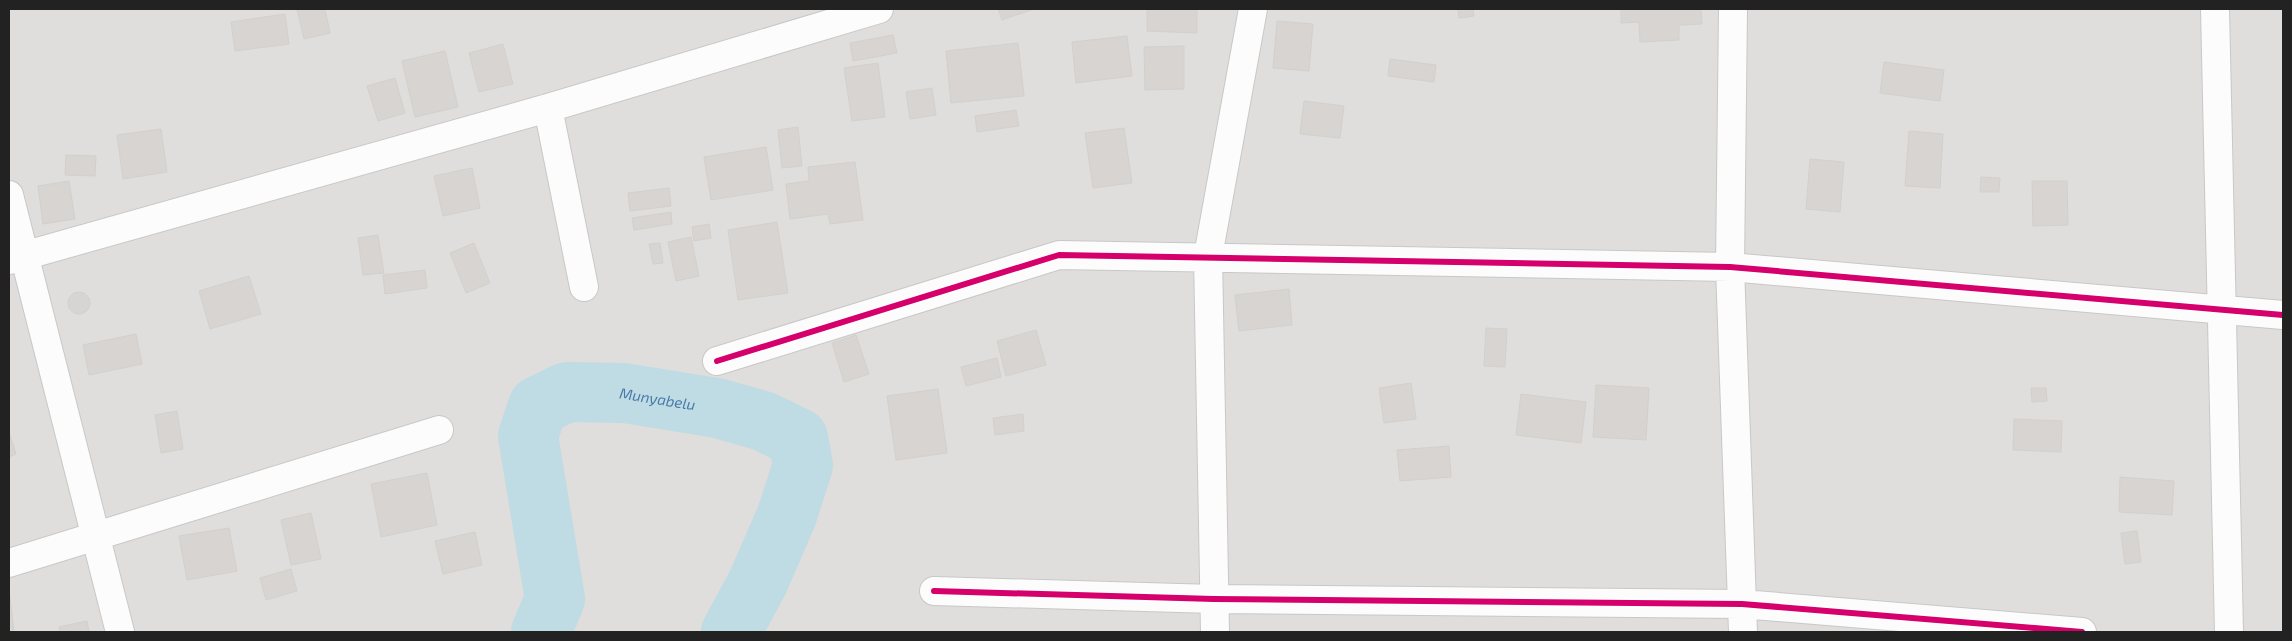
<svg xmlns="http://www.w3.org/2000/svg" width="2292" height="641" font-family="'Exo 2',sans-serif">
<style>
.residential{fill:#dfdedc}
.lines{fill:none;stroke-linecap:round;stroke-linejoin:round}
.river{stroke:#bfdbe3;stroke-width:60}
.building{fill:#d7d4d2;stroke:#d3d0cc}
.minor-casing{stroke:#c9c8c7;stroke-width:30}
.minor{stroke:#fdfcfc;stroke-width:28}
.cycleway-casing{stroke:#fff;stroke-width:9}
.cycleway{stroke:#d6006c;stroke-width:6}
.labels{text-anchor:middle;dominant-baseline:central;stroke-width:4;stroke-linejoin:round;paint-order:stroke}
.water-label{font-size:15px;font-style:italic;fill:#4a7aab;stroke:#fff}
</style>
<rect width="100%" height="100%" fill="#f0eeeb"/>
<path class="residential" d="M9,9H2283V632H9Z"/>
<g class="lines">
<path class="river" id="s1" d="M541,632L555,599L528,436L538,406L567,392L624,393L717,408L763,421L798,438L803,465L787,515L758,582L731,632"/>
</g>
<path class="building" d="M297,9H325L330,33L304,39Z
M998,9H1034L1002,20Z
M1147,9H1197V33L1147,31Z
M1458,9H1473L1474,16L1459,18Z
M1621,9H1701L1702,24L1679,25V40L1640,42L1639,22L1621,23Z
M285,14L289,44L235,51L231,22Z
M1277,21L1313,24L1309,71L1273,68Z
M893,35L897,53L853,61L850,43Z
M1127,36L1132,76L1076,83L1072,42Z
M1018,43L1024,96L951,103L946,51Z
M503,44L513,84L479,92L469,53Z
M1184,46V89L1145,90L1144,47Z
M445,51L458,107L415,117L402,61Z
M1390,59L1436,65L1434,82L1388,76Z
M1884,62L1944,70L1940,101L1880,93Z
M878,63L885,117L852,121L844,68Z
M395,78L405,113L378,121L367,86Z
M932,88L936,115L910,119L906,92Z
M1304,101L1344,106L1340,138L1300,134Z
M1016,110L1019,126L977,132L975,116Z
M798,127L802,166L782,168L778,130Z
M1124,128L1132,183L1093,188L1085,133Z
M161,129L167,172L123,179L117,135Z
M1909,131L1943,134L1940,188L1905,186Z
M766,147L773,190L711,200L704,157Z
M66,155L96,156L95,176L65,175Z
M1810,159L1844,162L1840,212L1806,209Z
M855,162L863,220L830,224L828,214L790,219L786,184L809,181L808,167Z
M472,168L480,208L443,216L434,176Z
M1981,177L2000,178L1999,192H1980Z
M69,181L75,219L43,224L38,186Z
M2032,181H2067L2068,225L2033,226Z
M669,188L671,206L630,211L628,193Z
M671,212L672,224L634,230L632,218Z
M777,222L788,293L738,300L728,230Z
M709,224L711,238L694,241L692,227Z
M378,235L384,273L363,275L358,238Z
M691,237L699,276L676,281L668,242Z
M474,243L490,283L466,293L450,253Z
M660,243L663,263L653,264L649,244Z
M425,270L427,288L385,294L383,275Z
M249,276L261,314L210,329L199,291Z
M1289,289L1292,325L1239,331L1235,295Z
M68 303a11 11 0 1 1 22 0a11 11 0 1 1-22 0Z
M1486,328L1507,329L1505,367L1484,366Z
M1036,330L1046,365L1006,376L997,341Z
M136,334L142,364L89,375L83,345Z
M856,335L869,374L844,382L832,343Z
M997,358L1001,377L966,386L961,367Z
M1411,383L1416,419L1384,423L1379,388Z
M1596,385L1649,388L1646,440L1593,437Z
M2031,388H2046L2047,401L2032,402Z
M938,389L947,453L896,460L887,396Z
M1521,394L1586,402L1581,443L1516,435Z
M177,411L183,449L161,453L155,415Z
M1023,414L1024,431L995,435L993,418Z
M2014,419L2062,421L2061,452L2013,450Z
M9,432L16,454L9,457Z
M1449,446L1451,477L1400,481L1397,450Z
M427,473L437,525L381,537L371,484Z
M2120,477L2174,481L2172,515L2119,512Z
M311,513L321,559L291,565L281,520Z
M229,528L237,571L187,580L179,536Z
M2137,531L2141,562L2125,564L2121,533Z
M475,532L482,565L443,574L435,541Z
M291,569L297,591L266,600L260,578Z
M9,589L14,632H9Z
M87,621L89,632H60L59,627Z"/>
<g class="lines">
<defs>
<path id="minor" d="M1733,9L1730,267L1743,632
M2215,9L2229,632
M548,108L584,287
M9,195L120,632
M9,260L548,108L879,9
M717,361L1059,255L1730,267L2283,315
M9,563L439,430
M934,591L1214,599L1742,604L2082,632
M1215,632L1208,256L1253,9"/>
</defs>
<use href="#minor" class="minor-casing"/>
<use href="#minor" class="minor"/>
<defs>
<path id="cycleway" d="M717,361L1059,255L1730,267L2283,315
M934,591L1214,599L1742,604L2082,632"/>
</defs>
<use href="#cycleway" class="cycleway-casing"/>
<use href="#cycleway" class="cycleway"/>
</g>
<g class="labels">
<g class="water-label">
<text stroke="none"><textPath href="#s1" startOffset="356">Munyabelu</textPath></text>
</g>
</g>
<rect width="2292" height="641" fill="none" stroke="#222222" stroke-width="20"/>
</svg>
